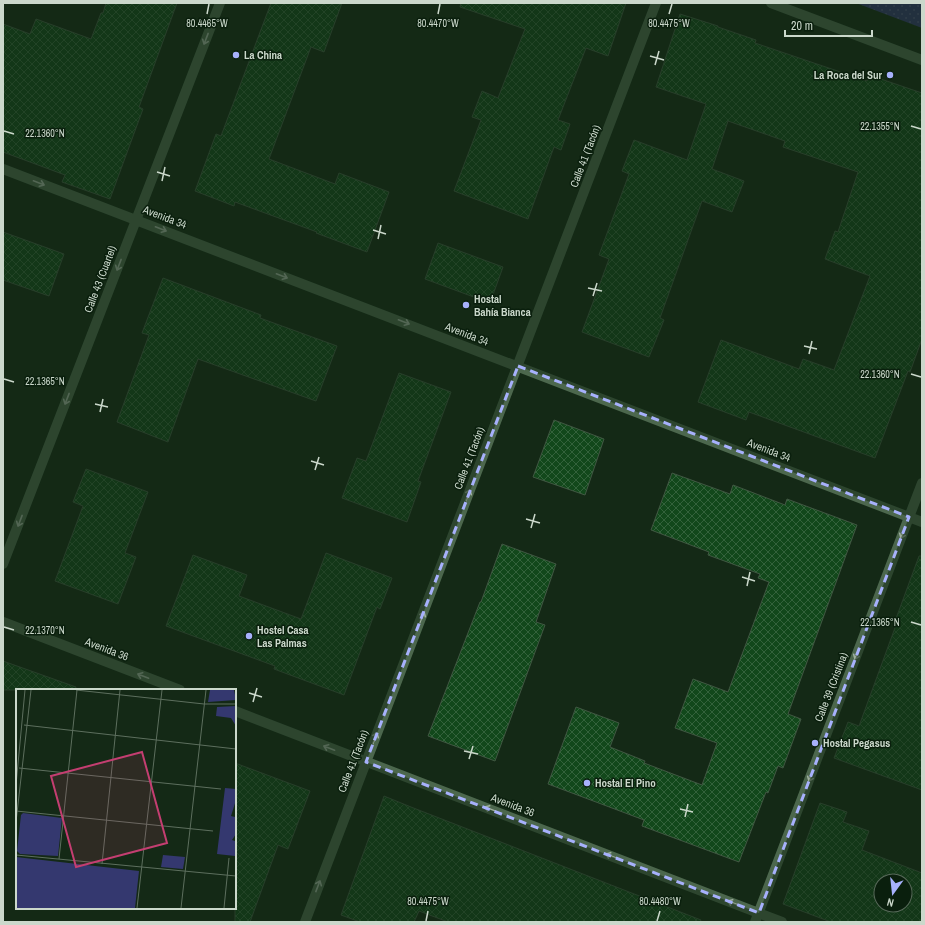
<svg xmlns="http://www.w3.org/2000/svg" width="925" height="925" font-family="'Archivo Narrow',sans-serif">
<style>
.park{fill:url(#park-dots)}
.building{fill:url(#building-cross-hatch);stroke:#405742;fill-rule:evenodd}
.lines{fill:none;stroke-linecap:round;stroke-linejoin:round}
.minor{stroke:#4c674d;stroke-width:10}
.oneway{stroke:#9fb09f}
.marked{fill:none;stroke:#a7b1fc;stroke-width:3;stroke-dasharray:8 5;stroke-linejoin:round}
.ticks{fill:none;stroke:#cbd8cb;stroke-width:1.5}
.poi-dot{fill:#a7b1fc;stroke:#0a1f0d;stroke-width:1.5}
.labels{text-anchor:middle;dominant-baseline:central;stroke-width:3;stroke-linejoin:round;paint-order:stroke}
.poi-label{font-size:11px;font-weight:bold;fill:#cbd8cb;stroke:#0a1f0d;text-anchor:start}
.street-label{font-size:11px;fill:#cbd8cb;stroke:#0a1f0d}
.inset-road{fill:none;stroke:#5d6f5e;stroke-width:1}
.view{fill:#c43e71;fill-opacity:0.15;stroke:#c43e71;stroke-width:2}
.inset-edge{fill:none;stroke:#cbd8cb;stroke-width:2}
.ticks-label{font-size:10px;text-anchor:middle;fill:#cbd8cb;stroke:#0a1f0d;stroke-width:3;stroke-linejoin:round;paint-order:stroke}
</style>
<defs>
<pattern id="park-dots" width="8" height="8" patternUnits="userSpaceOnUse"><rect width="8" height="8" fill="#34386f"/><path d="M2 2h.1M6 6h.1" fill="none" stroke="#505482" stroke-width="1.8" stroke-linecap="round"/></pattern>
<pattern id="building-cross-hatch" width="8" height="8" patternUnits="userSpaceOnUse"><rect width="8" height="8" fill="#12481b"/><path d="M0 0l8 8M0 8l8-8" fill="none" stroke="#33623b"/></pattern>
</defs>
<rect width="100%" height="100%" fill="#142916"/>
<path class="park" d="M856,3H922V28Z"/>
<path class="building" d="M106,3H177L139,107L143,109L110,199L62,182L65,175L3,152V24L30,34L36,19L91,39L101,13H103Z
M271,3H342L324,52L311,47L269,159L335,184L339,173L389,192L367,252L316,233L317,232L235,202L234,206L195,191L216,134L221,136Z
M461,3H626L608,56L586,48L558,120L570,124L561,150L554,147L528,219L454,191L481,120L472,117L482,91L498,98L525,29L460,7Z
M680,14L718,26V27L756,40L755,43L867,81L869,75L922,93V339L910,372L908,371L875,458L749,412L746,420L698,402L721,340L799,369L803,359L834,370L870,276L825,259L835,231L838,232L858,172L783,147L785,141L728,121L712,169L744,181L732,212L702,201L660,318L664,320L649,357L582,332L609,259L599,255L629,174L622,171L634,140L687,160L706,104L656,87Z
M3,232L64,254L49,296L3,280Z
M438,243L503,267L490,303L425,279Z
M163,278L261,315L260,318L337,346L316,401L198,359L168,442L117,422L149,335L142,333Z
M399,373L451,392L418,481L421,482L407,522L342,498L357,458L366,461Z
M554,420L604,439L585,495L533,477Z
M86,469L148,492L125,553L136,557L118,604L55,581L83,506L73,502Z
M672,473L730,494L733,485L785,505L787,499L857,525L788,714L801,719L783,768L778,766L768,793L766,792L739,862L642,826L644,820L548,784L576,707L619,723L610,747L645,761L644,763L702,785L717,743L675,728L693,679L728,692L769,582L758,578L760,574L708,555L709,552L651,530Z
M502,544L556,564L536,622L545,625L495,761L428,736L480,602H481Z
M326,553L392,578L380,609L377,607L344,695L274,669L275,666L166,626L193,555L247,575L239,596L301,619Z
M919,556H922V790L834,758L848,722L859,726L896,625L894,624Z
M3,661L76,687L75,690H3Z
M235,763L310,791L288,849L278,845L250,922H235Z
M384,796L411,807L701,920L700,922H448L419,911L414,922H360L341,915Z
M820,803L847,812L843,822L869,831L862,850L922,873V922H831L783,904ZM881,881H905V905H881Z"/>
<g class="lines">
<path class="minor" d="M771,3L922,60
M3,169L922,522
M3,564L220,3
M3,622L180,690
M235,711L782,922
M305,922L656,3
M755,922L922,483"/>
</g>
<defs><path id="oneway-shaft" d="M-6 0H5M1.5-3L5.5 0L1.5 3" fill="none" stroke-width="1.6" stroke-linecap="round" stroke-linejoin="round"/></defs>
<g class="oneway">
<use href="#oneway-shaft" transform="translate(206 39) rotate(111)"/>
<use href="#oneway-shaft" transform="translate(39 183) rotate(21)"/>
<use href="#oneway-shaft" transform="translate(161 229) rotate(21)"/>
<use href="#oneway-shaft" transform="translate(119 265) rotate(111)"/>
<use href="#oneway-shaft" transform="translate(282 276) rotate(21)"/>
<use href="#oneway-shaft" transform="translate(404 322) rotate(21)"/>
<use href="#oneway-shaft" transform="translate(67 399) rotate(111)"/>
<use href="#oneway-shaft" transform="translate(468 495) rotate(-69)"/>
<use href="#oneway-shaft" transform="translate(20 521) rotate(111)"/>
<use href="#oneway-shaft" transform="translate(903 533) rotate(111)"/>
<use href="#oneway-shaft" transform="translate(422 617) rotate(-69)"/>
<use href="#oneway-shaft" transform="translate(857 654) rotate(111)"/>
<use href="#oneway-shaft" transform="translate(143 676) rotate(-159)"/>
<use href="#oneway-shaft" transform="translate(375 738) rotate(-69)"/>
<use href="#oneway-shaft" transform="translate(329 748) rotate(-159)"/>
<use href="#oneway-shaft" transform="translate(811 776) rotate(111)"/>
<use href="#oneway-shaft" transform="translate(490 809) rotate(-159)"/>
<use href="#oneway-shaft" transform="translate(611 856) rotate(-159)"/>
<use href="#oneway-shaft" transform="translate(318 886) rotate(-69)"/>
<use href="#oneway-shaft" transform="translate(733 903) rotate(-159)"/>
</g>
<path d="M0 0H925V925H0ZM518,366L909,517L759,913L366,762Z" fill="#142916" fill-opacity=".55" fill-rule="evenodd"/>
<path class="marked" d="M518,366L909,517L759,913L366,762Z"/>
<path class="ticks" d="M207,14L209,4M438,14L440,4M669,14L672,4M650,56L664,60M655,65L659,51M911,126L921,129M4,131L14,134M157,172L170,176M162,181L165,167M373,230L386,234M378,239L381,225M588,288L602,291M593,296L597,283M804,346L817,349M809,354L812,341M911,374L921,377M4,379L14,382M95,404L108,407M100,412L103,399M311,461L324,465M315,470L319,457M526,519L540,523M531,528L535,514M742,577L755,581M747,586L750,572M911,622L921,625M4,627L14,630M249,693L262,697M253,702L257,688M464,751L478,754M469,759L473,746M680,809L693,812M685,817L688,804M426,921L428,911M657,921L660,911"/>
<g class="poi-dot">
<circle cx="236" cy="55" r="4"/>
<circle cx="890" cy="75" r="4"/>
<circle cx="466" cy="305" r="4"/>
<circle cx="249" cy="636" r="4"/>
<circle cx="815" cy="743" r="4"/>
<circle cx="587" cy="783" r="4"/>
</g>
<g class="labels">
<g class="poi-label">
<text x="244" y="55">La China</text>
<text x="882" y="75" text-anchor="end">La Roca del Sur</text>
<text x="474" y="299">Hostal<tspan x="474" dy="13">Bahía Bianca</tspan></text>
<text x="257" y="630">Hostel Casa<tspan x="257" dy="13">Las Palmas</tspan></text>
<text x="823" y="743">Hostal Pegasus</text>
<text x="595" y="783">Hostal El Pino</text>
</g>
<g class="street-label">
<text transform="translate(585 156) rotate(-69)">Calle 41 (Tacón)</text>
<text transform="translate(165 217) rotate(21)">Avenida 34</text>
<text transform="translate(100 279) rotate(-69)">Calle 43 (Cuartel)</text>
<text transform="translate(467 334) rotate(21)">Avenida 34</text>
<text transform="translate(769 450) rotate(21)">Avenida 34</text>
<text transform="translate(469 458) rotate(-69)">Calle 41 (Tacón)</text>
<text transform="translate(107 649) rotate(21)">Avenida 36</text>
<text transform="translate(831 687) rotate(-69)">Calle 39 (Cristina)</text>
<text transform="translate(353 761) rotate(-69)">Calle 41 (Tacón)</text>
<text transform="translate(513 805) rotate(21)">Avenida 36</text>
</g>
</g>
<g transform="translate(16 689)">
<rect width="220" height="220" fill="#142916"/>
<path d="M194,1H218L220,11L192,13ZM220,17V37L215,29L200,27L201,18ZM209,99L220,100V111L215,127L219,128L220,145L216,151L219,152V167L201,165ZM7,124L46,129L42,167L4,165L1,162L5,126ZM147,166L169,168L167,180L145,178Z" fill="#34386f"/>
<path d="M0,168L123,182L119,219H0Z" fill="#34386f"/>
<path class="inset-road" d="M60,1L188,15H220M8,36L220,60M3,79L205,100M0,96L9,1M0,122L197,142M0,133L15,1M0,166L220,187M43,170L61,1M86,175L104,1M121,219L146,1M165,219L190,1M208,219L213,169"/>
<path class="view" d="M126,63L151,154L60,178L35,87Z"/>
<rect width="220" height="220" class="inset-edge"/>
</g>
<g class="ticks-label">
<text x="207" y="27">80.4465°W</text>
<text x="438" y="27">80.4470°W</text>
<text x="669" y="27">80.4475°W</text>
<text x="880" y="130">22.1355°N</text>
<text x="45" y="137">22.1360°N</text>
<text x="880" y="378">22.1360°N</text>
<text x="45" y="385">22.1365°N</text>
<text x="880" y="626">22.1365°N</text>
<text x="45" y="634">22.1370°N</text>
<text x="428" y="905">80.4475°W</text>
<text x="660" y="905">80.4480°W</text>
</g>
<rect width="925" height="925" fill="none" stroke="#cbd8cb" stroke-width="8"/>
<g transform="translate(893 893) rotate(195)"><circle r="19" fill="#0a1f0d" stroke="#576959"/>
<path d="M0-3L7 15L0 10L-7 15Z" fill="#a7b1fc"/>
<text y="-6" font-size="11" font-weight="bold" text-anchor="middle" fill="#cbd8cb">N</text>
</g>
<path d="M785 30v6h87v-6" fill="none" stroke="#cbd8cb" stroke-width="2"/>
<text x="791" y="30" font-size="12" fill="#cbd8cb" stroke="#0a1f0d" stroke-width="3" paint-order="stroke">20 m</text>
</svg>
